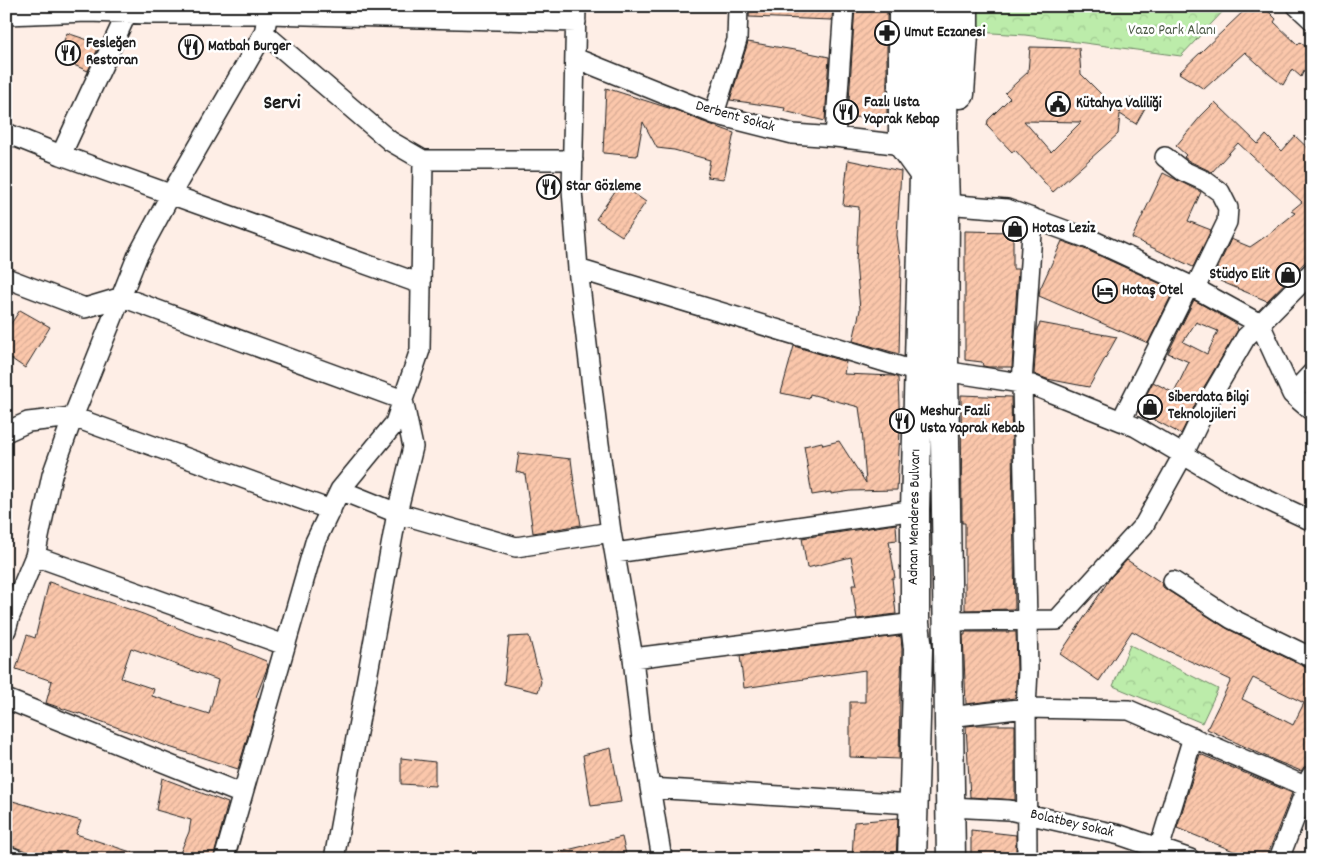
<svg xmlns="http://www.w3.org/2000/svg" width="1318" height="865" font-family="Dekko,sans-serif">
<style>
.park{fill:url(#park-crowns);stroke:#6c8463}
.building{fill:url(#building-hatch);stroke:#1c1c1c;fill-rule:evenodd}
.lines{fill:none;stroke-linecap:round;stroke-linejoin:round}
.street-casing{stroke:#1c1c1c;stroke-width:22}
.secondary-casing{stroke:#1c1c1c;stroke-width:31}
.street{stroke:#fff;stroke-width:19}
.secondary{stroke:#fff;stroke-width:28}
.labels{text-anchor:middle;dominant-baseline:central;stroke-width:5;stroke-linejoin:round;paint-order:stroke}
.park-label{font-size:15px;fill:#4c5a47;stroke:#fff}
.poi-label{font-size:15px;font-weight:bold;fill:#1c1c1c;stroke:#fff;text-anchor:start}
.street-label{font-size:15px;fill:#1c1c1c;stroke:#fff}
.district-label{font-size:20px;font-weight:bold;fill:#1c1c1c;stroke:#fff}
</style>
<defs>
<pattern id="park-crowns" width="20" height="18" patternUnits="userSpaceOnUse" patternTransform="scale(1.25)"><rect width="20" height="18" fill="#bcecaa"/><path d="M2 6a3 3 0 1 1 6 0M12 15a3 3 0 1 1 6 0" fill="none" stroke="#a1ca92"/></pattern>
<pattern id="building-hatch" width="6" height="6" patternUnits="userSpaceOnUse" patternTransform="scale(1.25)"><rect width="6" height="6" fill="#fbc7ab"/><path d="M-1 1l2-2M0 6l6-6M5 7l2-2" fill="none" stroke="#d7aa93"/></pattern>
</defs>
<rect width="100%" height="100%" fill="#feeee6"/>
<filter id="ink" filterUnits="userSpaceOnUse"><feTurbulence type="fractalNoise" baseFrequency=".02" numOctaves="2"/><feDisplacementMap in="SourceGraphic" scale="10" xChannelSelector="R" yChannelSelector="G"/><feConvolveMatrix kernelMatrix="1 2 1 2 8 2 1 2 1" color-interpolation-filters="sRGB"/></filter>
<g filter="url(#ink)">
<path class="park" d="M976,6H1228L1181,56L1025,35L976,32Z
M1130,645L1218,689L1202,723L1113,686Z"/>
<path class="building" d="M750,6H833L832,20L749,17Z
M855,6H887V118L848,117Z
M1249,6H1263L1276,19L1274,22L1298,45L1300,42L1312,52V76L1304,70L1301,77L1292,69L1283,85L1269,74L1245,52L1204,89L1179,73Z
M67,33L100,44L88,71L57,58Z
M748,42L800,51L829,57L825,121L784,111L785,108L730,100Z
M1030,47L1079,48L1081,74L1120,113L1130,98L1145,108L1136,124L1120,114L1118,134L1053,192L1015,150L1012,152L987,126L988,120L1010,98L1005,93L1028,72ZM1024,121L1081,122L1051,152Z
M606,88L678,111L701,121L734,133L724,179L707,177L710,160L674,150L657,148L643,122L637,156L603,153Z
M1215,102L1258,144L1266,135L1282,151L1295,136L1312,152V255L1267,301L1213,278L1231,239L1250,247L1269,234L1295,213L1291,211L1302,202L1238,143L1212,172L1189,161L1184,157L1186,155L1176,146L1201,116Z
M848,160L901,171L897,235L901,265L899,354L853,341L860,310L856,262L859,207L843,205Z
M1163,173L1201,192L1188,221L1211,230L1193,267L1132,238Z
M620,184L646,202L622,236L596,219Z
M965,231L1013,232V269H1018L1012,367H988L983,366L982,362L965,360Z
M1062,241L1087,250L1174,290L1148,343L1039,296L1040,289Z
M1194,300L1236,324L1238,330L1201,392L1181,434L1138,411L1153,382L1174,393L1189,362L1168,353ZM1196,322L1218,331L1207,354L1183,342Z
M20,310L50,327L25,368L6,355V331Z
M1040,323L1117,337L1089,387L1047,379L1034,374L1037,329Z
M794,346L846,362L844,374L894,376L898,378L900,430L897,490L851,491L831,494V492L812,495L804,446L822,442L823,445L839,441L866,483L862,429L859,407L810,394L809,399L781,393Z
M961,395L1011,397L1015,609L965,610V523H962Z
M519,453L571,459L574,483L581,525L533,533L525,474L516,472Z
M896,524L897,540L889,541L895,578H892L896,614L857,619L852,585H857L851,557L807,568L802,538Z
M1127,560L1162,583L1163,587L1167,590L1226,628L1307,668L1312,669V762L1310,765L1304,767L1301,771L1276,761L1207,729L1231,680L1164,649L1132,631L1099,681L1060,654L1111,577ZM1253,678L1304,703L1293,725L1242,699Z
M49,582L143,614L190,633L227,645L266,661L268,666L256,697L259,698L238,769L169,747L79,713V714L46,703L52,681L16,669L27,635L35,638ZM131,648L218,680L209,714L152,696L154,689L121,678Z
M965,632H1016L1017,670L1015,698L966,704L963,635H965Z
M529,636L541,682L538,692L504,684L509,637Z
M898,636L901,637L902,650L900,702L899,759L850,757V702H865V670L744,688L740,656Z
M977,725H1015V800L970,797L966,726Z
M611,748L621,802L591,806L583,755Z
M1200,754L1292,793L1266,859H1253L1177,828Z
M401,758L435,762V786L401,784Z
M162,778L228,803L213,859H200L180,853L189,832L191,820L156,810Z
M6,799L81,821L76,834L143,856L142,859H49L6,844Z
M898,818L896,859H852L854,822Z
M971,830L1016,835V859H971Z
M622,837L627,859H551L550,854Z"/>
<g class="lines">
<defs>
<path id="street" d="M576,6L572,190L578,269L597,429L611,532L633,658L642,739L662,859
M1297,6L1312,20
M6,15L88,12L149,14H268L576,22
M264,33L390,141L423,160H573
M575,58L714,114L793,134L835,137L903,145
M714,114L737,40L738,6
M6,133L61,155L421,284
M835,137L844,6
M61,155L127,13
M945,204L1007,209L1092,240L1189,285L1260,324L1292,394L1312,411
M578,269L918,372
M6,278L85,308L122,297L403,400L413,447L397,513L334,859
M944,371L1032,385L1136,427L1233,484L1312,521
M1292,394L1312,373
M1121,421L1189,285L1197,284L1227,222L1228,208L1220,192L1205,181L1183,171L1165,157
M6,432L28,422L73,417L331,510
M340,490L397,513L516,547L611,532
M615,553L915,510
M35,556L285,645
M1173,581L1232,619L1312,658
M947,621L1057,620L1144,525L1183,455L1211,397L1246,337L1260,324L1312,272
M6,630L10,616L35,556L52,475L73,417L137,257L171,194L264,33L268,14
M633,658L915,623
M6,699L242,794
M949,717L1026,708L1129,710L1307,787
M650,788L913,804
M950,807L1009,810L1120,835L1190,859
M6,855L15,859
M224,859L315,542L340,490L395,423L420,350L423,160
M1027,859L1026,708L1028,670L1022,383L1033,218
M1156,859L1193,737
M1280,859V856L1311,776"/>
<path id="secondary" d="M903,6V145L924,174
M944,6L943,138L945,204L944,371L951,859
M960,94L964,34V6
M912,859L918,649L915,623V510L924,174V6"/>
</defs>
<use href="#street" class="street-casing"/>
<use href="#secondary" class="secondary-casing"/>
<use href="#street" class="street"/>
<use href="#secondary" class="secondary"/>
</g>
</g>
<defs>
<symbol id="pharmacy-ring" viewBox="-11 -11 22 22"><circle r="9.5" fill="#fff" stroke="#1c1c1c" stroke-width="1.5"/><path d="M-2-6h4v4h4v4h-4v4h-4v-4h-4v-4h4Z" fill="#1c1c1c"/></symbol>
<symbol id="restaurant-ring" viewBox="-11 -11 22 22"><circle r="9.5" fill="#fff" stroke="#1c1c1c" stroke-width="1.5"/><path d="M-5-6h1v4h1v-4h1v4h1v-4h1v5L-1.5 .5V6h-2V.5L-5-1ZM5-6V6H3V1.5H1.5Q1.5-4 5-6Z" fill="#1c1c1c"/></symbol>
<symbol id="civic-ring" viewBox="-11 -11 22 22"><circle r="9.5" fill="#fff" stroke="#1c1c1c" stroke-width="1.5"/><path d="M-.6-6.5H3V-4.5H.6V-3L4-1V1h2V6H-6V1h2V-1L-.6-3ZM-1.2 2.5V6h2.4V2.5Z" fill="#1c1c1c"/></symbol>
<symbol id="shop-ring" viewBox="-11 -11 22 22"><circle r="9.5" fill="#fff" stroke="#1c1c1c" stroke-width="1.5"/><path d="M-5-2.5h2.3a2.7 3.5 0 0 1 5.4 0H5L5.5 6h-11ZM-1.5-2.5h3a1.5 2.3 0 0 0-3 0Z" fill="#1c1c1c"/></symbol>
<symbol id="hotel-ring" viewBox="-11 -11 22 22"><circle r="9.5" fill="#fff" stroke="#1c1c1c" stroke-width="1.5"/><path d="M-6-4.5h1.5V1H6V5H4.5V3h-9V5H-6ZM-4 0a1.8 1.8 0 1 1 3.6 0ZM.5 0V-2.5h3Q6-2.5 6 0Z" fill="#1c1c1c"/></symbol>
</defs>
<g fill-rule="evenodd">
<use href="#pharmacy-ring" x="873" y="19" width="28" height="28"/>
<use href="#restaurant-ring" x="177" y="33" width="28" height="28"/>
<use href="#restaurant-ring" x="54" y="39" width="28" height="28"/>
<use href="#civic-ring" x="1044" y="90" width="28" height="28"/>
<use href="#restaurant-ring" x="832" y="98" width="28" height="28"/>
<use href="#restaurant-ring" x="535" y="173" width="28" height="28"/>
<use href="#shop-ring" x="1001" y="215" width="28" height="28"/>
<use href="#shop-ring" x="1274" y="261" width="28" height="28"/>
<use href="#hotel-ring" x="1091" y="277" width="28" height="28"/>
<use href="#shop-ring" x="1136" y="393" width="28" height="28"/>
<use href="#restaurant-ring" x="888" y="407" width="28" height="28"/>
</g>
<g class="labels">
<g class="park-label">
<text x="1172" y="31">Vazo Park Alanı</text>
</g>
<g class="poi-label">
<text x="904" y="33">Umut Eczanesi</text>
<text x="86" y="44">Fesleğen<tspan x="86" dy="17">Restoran</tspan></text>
<text x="208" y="47">Matbah Burger</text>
<text x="864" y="103">Fazlı Usta<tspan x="864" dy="17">Yaprak Kebap</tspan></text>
<text x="1076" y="104">Kütahya Valiliği</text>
<text x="566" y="187">Star Gözleme</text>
<text x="1032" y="229">Hotas Leziz</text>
<text x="1270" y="275" text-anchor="end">Stüdyo Elit</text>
<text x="1122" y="291">Hotaş Otel</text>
<text x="1168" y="398">Siberdata Bilgi<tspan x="1168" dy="17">Teknolojileri</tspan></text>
<text x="920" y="412">Meshur Fazli<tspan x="920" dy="17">Usta Yaprak Kebab</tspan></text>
</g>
<g class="street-label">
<text transform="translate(735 117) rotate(16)">Derbent Sokak</text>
<text transform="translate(915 517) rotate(-89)">Adnan Menderes Bulvarı</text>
<text transform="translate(1072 824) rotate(13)">Bolatbey Sokak</text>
</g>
<g class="district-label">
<text x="282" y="104">Servi</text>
</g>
</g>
<rect width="1318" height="865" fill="none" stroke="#fff" stroke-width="25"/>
<rect x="12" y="12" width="1293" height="840" fill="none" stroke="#1c1c1c" stroke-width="2" filter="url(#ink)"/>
</svg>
